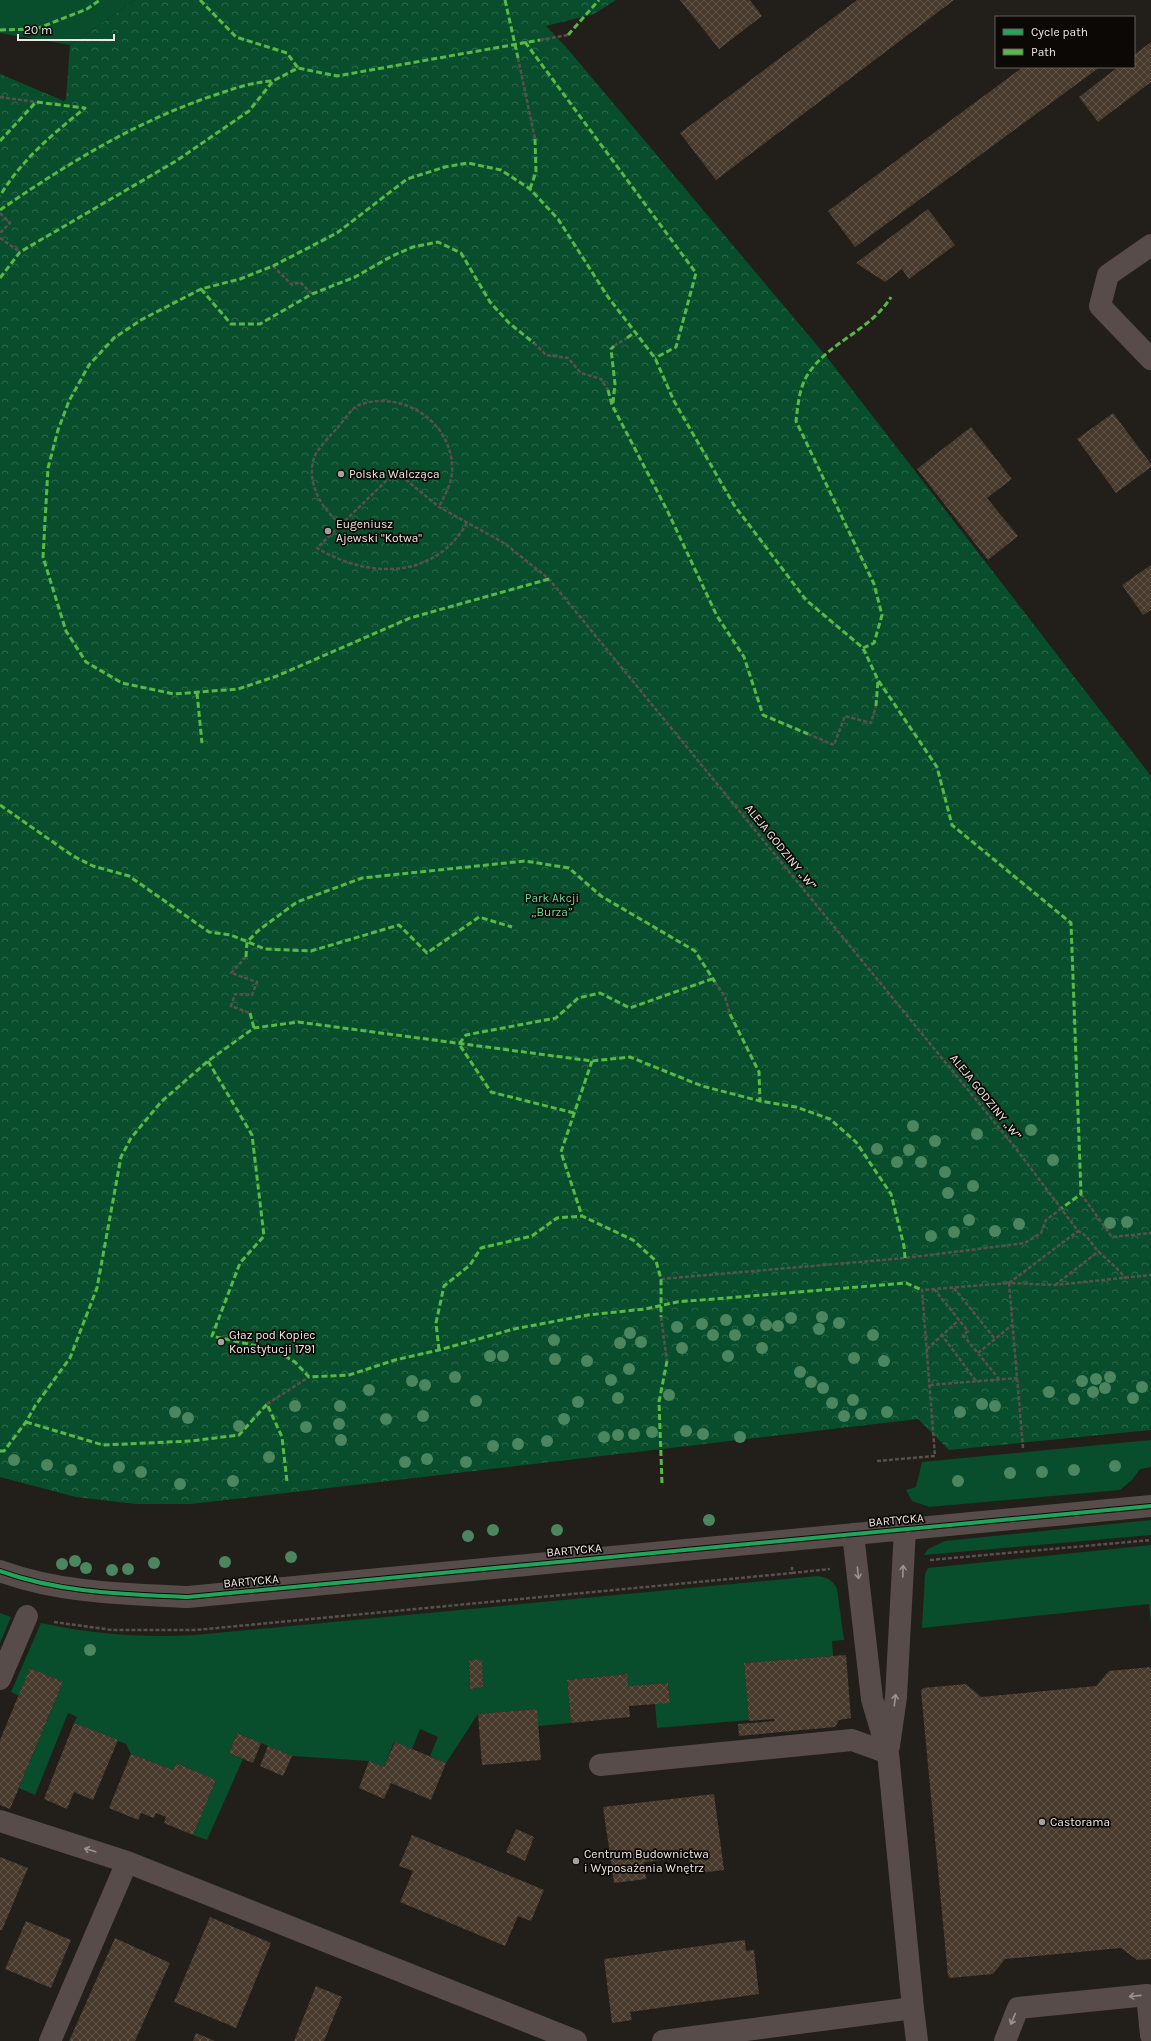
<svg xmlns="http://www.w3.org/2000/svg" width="1151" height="2041" font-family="Karla,sans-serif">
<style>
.grass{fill:#084e2c;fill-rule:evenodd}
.forest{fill:url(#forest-crowns)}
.building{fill:url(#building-cross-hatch)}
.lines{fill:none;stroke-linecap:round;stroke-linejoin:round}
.path{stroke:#58504e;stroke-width:2.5;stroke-dasharray:4 2;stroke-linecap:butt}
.minor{stroke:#584c4a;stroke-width:22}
.quiet{stroke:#58b947;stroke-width:3;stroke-dasharray:6 3;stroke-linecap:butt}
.cycleway-casing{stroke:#0c0806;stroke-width:6}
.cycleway{stroke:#20a55d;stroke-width:4}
.tree{fill:#4b865f}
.oneway{stroke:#9c928f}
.poi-dot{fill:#a7a19d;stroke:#0c0806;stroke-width:1.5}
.labels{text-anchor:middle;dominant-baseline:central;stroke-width:3.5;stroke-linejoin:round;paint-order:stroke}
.poi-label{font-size:12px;fill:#eee7e3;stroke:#0c0806;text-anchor:start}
.street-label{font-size:12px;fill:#eee7e3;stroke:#0c0806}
.park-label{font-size:12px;fill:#6ddb98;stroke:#0c0806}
</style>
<defs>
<pattern id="forest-crowns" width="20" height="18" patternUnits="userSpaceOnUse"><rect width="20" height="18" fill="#084e2c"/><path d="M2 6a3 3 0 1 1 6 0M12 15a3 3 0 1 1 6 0" fill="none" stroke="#2c684a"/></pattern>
<pattern id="building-cross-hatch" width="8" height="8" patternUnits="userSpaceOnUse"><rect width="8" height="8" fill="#47392c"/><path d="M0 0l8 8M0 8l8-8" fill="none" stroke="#62564a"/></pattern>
</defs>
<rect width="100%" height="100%" fill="#221e1a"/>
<path class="grass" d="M0,0H135L70,45L0,33Z
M1151,1440V1467L1140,1469L1132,1480L1120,1490L929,1507L912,1501L906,1490L916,1487L922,1462Z
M1151,1520V1535L924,1555L928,1549L945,1541Z
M1151,1545V1625L1149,1604L922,1628L925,1574L928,1568Z
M818,1576C828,1578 833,1580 837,1589L844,1640L832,1641L833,1656L744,1663L749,1720L657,1728L655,1704L670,1702L668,1683L628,1686L626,1674L567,1680L571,1723L538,1726L536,1709L478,1714L446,1763L430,1756L438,1737L420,1729L412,1749L394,1742L384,1767L369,1761L292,1756L237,1733L229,1753L243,1759L207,1840L193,1835L216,1780L176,1763L173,1770L131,1754L126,1744L74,1723L77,1717L68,1713L35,1795L19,1788L63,1682L30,1668L19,1696L11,1692L41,1623C93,1634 143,1638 195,1635ZM481,1659L483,1687L470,1689L469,1660Z
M0,1613L11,1617L0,1643Z"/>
<path class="forest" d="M135,0H616L594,14L546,26L566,47L826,356L1151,776V1430L949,1450L918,1419L191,1504H136L76,1497L0,1477V74L64,101L66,99L70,45Z"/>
<path class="building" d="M680,0H750L762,16L719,49Z
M857,0H954L716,180L680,133Z
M1151,42V82L1098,122L1079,97L1118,67H1134V55Z
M1023,67H1100L855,247L828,211Z
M928,209L955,245L909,279L902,269L885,282L856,263Z
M1113,413L1151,464V467L1116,493L1077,439Z
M971,427L1012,479L987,498L1018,536L988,560L917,469Z
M1151,565V610L1143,615L1122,585Z
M846,1655L851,1718L839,1720L835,1727L739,1736L738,1724L775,1721L774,1719L749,1721L744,1663Z
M482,1659L483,1687L470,1689L469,1660Z
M1151,1667V1959L1137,1960L1121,1948L1005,1959L993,1974L950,1978L948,1976L921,1691L923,1688L966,1684L981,1697L1096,1686L1109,1671Z
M30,1668L63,1682L10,1809L0,1805V1740Z
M627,1674L628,1686L668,1683L670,1703L629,1706L630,1717L571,1723L567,1680Z
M537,1709L541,1760L482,1765L478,1714Z
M74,1723L118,1740L93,1800L74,1792L67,1809L44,1799Z
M237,1733L261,1743L253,1763L229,1753Z
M395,1742L446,1763L431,1800L391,1783L384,1799L359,1788L369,1761L384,1767Z
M268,1746L292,1756L283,1776L260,1766Z
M131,1754L173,1770L176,1763L216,1780L193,1835L164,1823L166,1817L156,1813L154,1818L141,1813L138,1820L109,1808Z
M714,1794L724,1870L691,1874L689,1857L644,1862L646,1879L614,1883L603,1807Z
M516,1829L534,1837L525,1861L506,1852Z
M412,1835L544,1890L531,1921L518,1916L505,1946L400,1902L413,1871L399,1866Z
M0,1857L28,1868L2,1930H0Z
M210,1917L271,1943L236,2028L174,2002Z
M26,1921L71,1940L51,1988L5,1969Z
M115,1938L170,1963L135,2041H69Z
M745,1940L746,1951L754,1950L759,1994L630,2012L632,2020L612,2023L604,1959Z
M316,1986L342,1997L324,2041H294Z
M196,2033L215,2041H193Z"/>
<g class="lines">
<path class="path" d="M540,40L568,35
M518,58L535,139
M0,97L36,102
M0,213L10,223L0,233
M0,238L20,252
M273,266L292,285L300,282L312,294
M534,343L546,355L568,358L581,373L601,379L608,390
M614,346L627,338
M467,523C434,580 369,579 317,548L386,481L397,477L405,479L439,507L504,543L549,579L1014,1146L1078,1231C1088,1235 1091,1244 1098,1251C1108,1261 1118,1268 1126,1279
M341,524C322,510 306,483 314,458C316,450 332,434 338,427C344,421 351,408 359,405C403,389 455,423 452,473C451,485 444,496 439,507
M808,734L834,745L845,716L871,723L876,706
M246,957L231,973L257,982L252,995L235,994L231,1006L250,1013
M715,982L725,997L730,1014
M1081,1194L1112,1237L1151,1233
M661,1279L905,1258L1025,1243L1041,1233L1046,1220L1062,1208
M1055,1285L1099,1251
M954,1288L995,1339
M934,1289L968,1331L963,1335L999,1379
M661,1317L667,1361
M941,1334L976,1381
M927,1349L959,1320
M978,1353L1012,1325
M930,1385L1017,1378
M267,1404L309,1377
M1023,1448L1009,1283L1055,1285L1151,1275
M877,1461L935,1456L922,1290L1009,1283L1078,1231
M930,1560L1151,1540
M792,1573L830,1569
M54,1622L112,1630H196L792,1573V1567"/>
<path class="minor" d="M1151,245L1108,275L1100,306L1151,359
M0,1571C60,1593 125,1594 188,1597L1151,1506
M0,1679L27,1616
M889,1746L896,1697L905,1529
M600,1765L852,1740L888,1753
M0,1821L127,1862L576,2041
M913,2008L917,2041
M50,2041L127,1862
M663,2041L913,2008L888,1753L872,1699L853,1534
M1005,2041L1018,2008L1147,1995L1151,2035"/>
<path class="quiet" d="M200,0L236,37L287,53L298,68
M505,0L518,58
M0,30L36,29L87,9L100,0
M568,35L599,0
M525,42L696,273L676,347L655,358
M0,141L36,102L85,108C53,134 21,160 0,196
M530,189L536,172L535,139
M0,210C67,164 135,122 212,96C233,89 251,82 273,81
M0,278L20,252L176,161L249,111L273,81L298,68L337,76L540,40
M201,289L231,324H260L312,294L355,277L392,256L413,247L438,242L461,253L490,302L509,323L534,343
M627,338L635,332
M608,390L612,405L667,510L717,616L744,657L763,715L808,734
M613,403L615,384L611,349L614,346
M549,579L410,618L277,676L238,689L174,694L122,683L86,662L66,631L43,557L48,468L58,430L69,401L89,365L114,338L141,320L201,289L240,279L273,266L337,233L407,179L445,167L468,163L501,170L530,189L558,219L608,297L655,358L674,401L734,505L806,600L863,648L878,680L937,767L952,825L1071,923L1081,1194L1062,1208
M863,648L874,643L882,615L874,584L796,421C798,405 799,388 808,374C829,342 871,330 891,297
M197,693L202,743
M876,706L878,680
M0,805L73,856L93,866L129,876L209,932L231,935L265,949L311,951L399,925L427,953L479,917L512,927
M246,957L247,942L259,930L297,902L362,878L525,861L569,868L601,896L695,951L715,982
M250,1013L254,1028
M730,1014L759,1072L760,1101
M208,1061L252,1135L264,1236L240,1263L212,1336L275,1350L295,1362L309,1377L349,1375L395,1360L439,1350L514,1329L588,1315L645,1309L677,1302L906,1283L922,1290
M592,1061L561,1152L582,1216L633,1240L656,1261L661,1279V1317
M574,1113L491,1092L459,1044L466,1035L556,1018L578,998L600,993L630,1008L712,979
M439,1350L436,1323L444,1286L470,1265L481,1248L532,1236L557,1218L582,1216
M26,1422L103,1445L191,1441L239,1435L267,1404L282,1437L287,1482
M0,1451H4L26,1422L35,1406L70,1358L97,1288L121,1157L131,1138L161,1102L208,1061L254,1028L298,1022L592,1061L630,1057L702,1086L760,1101L796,1107L830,1119L856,1142L891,1194L904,1246L905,1258
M662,1483L659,1402L667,1361"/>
<defs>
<path id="cycleway" d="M0,1571C60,1593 125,1594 188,1597L1151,1506"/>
</defs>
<use href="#cycleway" class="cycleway-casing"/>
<use href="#cycleway" class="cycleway"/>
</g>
<g class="tree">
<circle cx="913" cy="1126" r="6"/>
<circle cx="1031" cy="1130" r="6"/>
<circle cx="977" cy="1134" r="6"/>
<circle cx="935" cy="1141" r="6"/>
<circle cx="877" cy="1149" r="6"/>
<circle cx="909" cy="1150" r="6"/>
<circle cx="1053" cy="1160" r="6"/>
<circle cx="897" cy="1162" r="6"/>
<circle cx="921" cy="1162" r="6"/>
<circle cx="945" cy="1172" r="6"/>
<circle cx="973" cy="1186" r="6"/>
<circle cx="948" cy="1193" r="6"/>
<circle cx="969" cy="1220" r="6"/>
<circle cx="1127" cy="1222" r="6"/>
<circle cx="1110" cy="1223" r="6"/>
<circle cx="1019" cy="1224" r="6"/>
<circle cx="995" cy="1231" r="6"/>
<circle cx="954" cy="1232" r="6"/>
<circle cx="931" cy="1236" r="6"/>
<circle cx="822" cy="1317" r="6"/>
<circle cx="791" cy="1318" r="6"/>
<circle cx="726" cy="1320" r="6"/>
<circle cx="749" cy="1320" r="6"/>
<circle cx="839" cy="1323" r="6"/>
<circle cx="702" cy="1324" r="6"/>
<circle cx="766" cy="1325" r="6"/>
<circle cx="778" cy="1326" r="6"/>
<circle cx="677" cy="1327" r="6"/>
<circle cx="819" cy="1329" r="6"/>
<circle cx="630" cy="1333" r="6"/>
<circle cx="713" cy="1335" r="6"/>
<circle cx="735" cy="1335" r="6"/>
<circle cx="873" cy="1335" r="6"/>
<circle cx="554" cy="1340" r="6"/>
<circle cx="641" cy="1342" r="6"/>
<circle cx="620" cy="1343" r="6"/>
<circle cx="682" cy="1348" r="6"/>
<circle cx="762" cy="1348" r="6"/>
<circle cx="490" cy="1356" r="6"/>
<circle cx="503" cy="1356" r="6"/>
<circle cx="728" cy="1356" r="6"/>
<circle cx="854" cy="1358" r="6"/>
<circle cx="555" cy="1359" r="6"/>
<circle cx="587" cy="1361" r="6"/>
<circle cx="884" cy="1361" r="6"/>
<circle cx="629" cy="1369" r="6"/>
<circle cx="800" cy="1372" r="6"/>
<circle cx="455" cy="1377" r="6"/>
<circle cx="1110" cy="1377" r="6"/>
<circle cx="1096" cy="1379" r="6"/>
<circle cx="611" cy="1380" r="6"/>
<circle cx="412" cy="1381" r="6"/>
<circle cx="1082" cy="1381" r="6"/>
<circle cx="811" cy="1382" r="6"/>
<circle cx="425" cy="1385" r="6"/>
<circle cx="1142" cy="1387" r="6"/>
<circle cx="823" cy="1388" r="6"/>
<circle cx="1105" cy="1388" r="6"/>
<circle cx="369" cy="1390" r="6"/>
<circle cx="1049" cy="1392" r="6"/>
<circle cx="1093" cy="1392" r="6"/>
<circle cx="669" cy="1395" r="6"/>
<circle cx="618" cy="1398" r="6"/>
<circle cx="1133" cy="1398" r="6"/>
<circle cx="1074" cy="1399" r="6"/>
<circle cx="853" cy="1400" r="6"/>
<circle cx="476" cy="1401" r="6"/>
<circle cx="578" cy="1402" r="6"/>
<circle cx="832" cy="1403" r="6"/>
<circle cx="982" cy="1404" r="6"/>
<circle cx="295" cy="1406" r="6"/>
<circle cx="340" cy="1406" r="6"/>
<circle cx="995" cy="1406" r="6"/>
<circle cx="175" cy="1412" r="6"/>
<circle cx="887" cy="1412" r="6"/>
<circle cx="960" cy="1412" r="6"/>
<circle cx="861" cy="1414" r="6"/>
<circle cx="423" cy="1416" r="6"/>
<circle cx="844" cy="1416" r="6"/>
<circle cx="188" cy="1418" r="6"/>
<circle cx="386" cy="1419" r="6"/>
<circle cx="564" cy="1419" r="6"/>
<circle cx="339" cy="1424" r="6"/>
<circle cx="239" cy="1426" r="6"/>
<circle cx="306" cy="1427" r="6"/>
<circle cx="686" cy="1431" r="6"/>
<circle cx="652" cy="1432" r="6"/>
<circle cx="634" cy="1434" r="6"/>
<circle cx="703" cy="1434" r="6"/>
<circle cx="618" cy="1435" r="6"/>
<circle cx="604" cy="1437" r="6"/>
<circle cx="740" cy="1437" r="6"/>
<circle cx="341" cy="1440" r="6"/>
<circle cx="547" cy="1441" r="6"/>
<circle cx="518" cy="1444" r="6"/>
<circle cx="493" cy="1446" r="6"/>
<circle cx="269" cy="1457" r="6"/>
<circle cx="427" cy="1459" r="6"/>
<circle cx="14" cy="1460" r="6"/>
<circle cx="405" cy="1462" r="6"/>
<circle cx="466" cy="1462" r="6"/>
<circle cx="47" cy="1465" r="6"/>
<circle cx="1115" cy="1466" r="6"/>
<circle cx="119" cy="1467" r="6"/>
<circle cx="71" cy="1470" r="6"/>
<circle cx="1074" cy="1470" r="6"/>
<circle cx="141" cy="1472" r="6"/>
<circle cx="1042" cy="1472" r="6"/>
<circle cx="1010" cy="1473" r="6"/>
<circle cx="233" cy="1481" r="6"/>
<circle cx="958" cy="1481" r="6"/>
<circle cx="180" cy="1484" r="6"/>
<circle cx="709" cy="1520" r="6"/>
<circle cx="493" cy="1530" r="6"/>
<circle cx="557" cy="1530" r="6"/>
<circle cx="468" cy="1536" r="6"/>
<circle cx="291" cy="1557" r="6"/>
<circle cx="75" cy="1561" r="6"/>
<circle cx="225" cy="1562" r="6"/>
<circle cx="154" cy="1563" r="6"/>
<circle cx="62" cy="1564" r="6"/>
<circle cx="86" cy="1568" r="6"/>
<circle cx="128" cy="1569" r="6"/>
<circle cx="112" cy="1570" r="6"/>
<circle cx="90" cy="1650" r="6"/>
</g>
<defs><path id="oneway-shaft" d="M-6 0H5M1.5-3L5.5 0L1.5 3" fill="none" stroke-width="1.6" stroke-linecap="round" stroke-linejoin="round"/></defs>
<g class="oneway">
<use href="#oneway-shaft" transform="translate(903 1571) rotate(-88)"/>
<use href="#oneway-shaft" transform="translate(858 1573) rotate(84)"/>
<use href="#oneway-shaft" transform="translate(895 1700) rotate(-83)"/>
<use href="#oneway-shaft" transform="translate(90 1850) rotate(-163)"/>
<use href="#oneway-shaft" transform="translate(1135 1996) rotate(174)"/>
<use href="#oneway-shaft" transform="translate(1013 2019) rotate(113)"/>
</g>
<g class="poi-dot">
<circle cx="341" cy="474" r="4"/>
<circle cx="328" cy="531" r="4"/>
<circle cx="221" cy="1342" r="4"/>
<circle cx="1042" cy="1822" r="4"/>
<circle cx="576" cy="1861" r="4"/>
</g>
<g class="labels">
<g class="poi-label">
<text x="349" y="474">Polska Walcząca</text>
<text x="336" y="524">Eugeniusz<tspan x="336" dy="14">Ajewski "Kotwa"</tspan></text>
<text x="229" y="1335">Głaz pod Kopiec<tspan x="229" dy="14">Konstytucji 1791</tspan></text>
<text x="1050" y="1822">Castorama</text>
<text x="584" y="1854">Centrum Budownictwa<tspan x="584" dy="14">i Wyposażenia Wnętrz</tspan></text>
</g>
<g class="street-label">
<text transform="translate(781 847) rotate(51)">ALEJA GODZINY „W”</text>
<text transform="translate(986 1097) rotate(51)">ALEJA GODZINY „W”</text>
<text transform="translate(896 1520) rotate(-5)">BARTYCKA</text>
<text transform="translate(574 1550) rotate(-5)">BARTYCKA</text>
<text transform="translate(251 1581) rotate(-5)">BARTYCKA</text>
</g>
<g class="park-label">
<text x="552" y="898">Park Akcji<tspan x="552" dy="14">„Burza”</tspan></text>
</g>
</g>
<rect x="995" y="16" width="140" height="52" fill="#0c0806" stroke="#66615e"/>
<rect x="1003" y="29" width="20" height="6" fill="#20a55d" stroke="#66615e"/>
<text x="1031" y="36" font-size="12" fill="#eee7e3">Cycle path</text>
<rect x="1003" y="49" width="20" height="6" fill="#58b947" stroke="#66615e"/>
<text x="1031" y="56" font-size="12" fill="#eee7e3">Path</text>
<path d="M18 34v6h96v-6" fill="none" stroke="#eee7e3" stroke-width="2"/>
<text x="24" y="34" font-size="12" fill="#eee7e3" stroke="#0c0806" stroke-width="3" paint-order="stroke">20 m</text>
</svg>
